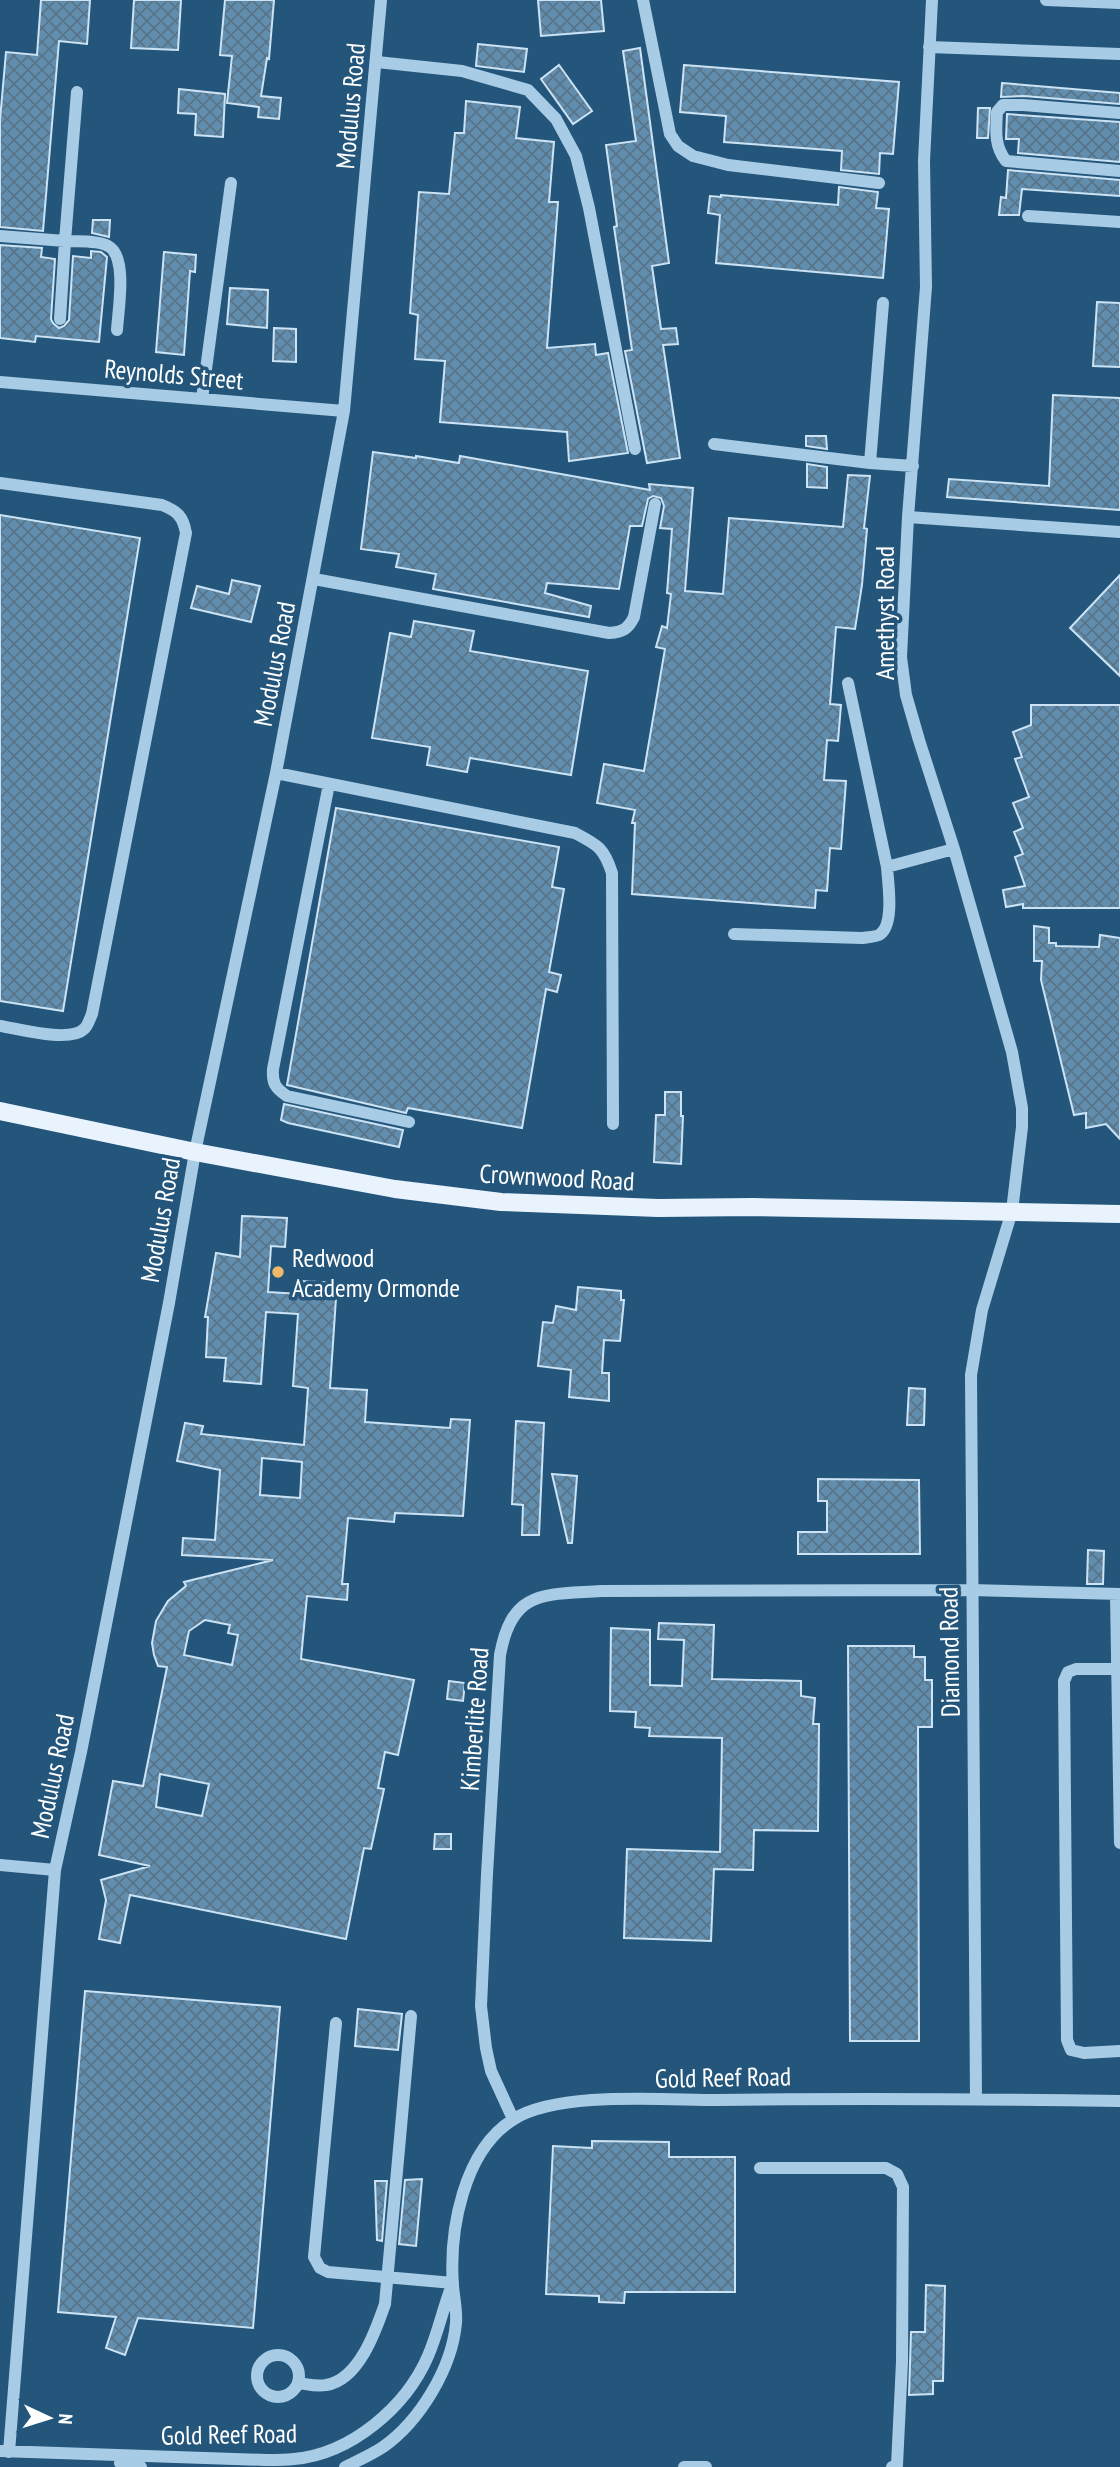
<svg xmlns="http://www.w3.org/2000/svg" width="1120" height="2467" font-family="'PT Sans Narrow',sans-serif">
<style>
.building{fill:url(#building-cross-hatch);stroke:#cbe3f4;stroke-width:2;fill-rule:evenodd}
.lines{fill:none;stroke-linecap:round;stroke-linejoin:round}
.minor{stroke:#a8cce5;stroke-width:12}
.major{stroke:#e8f3fd;stroke-width:18}
.poi-dot{fill:#f0b86b;stroke:#24567c;stroke-width:2.5}
.labels{text-anchor:middle;dominant-baseline:central;stroke-width:7;stroke-linejoin:round;paint-order:stroke}
.street-label{font-size:26px;fill:#fff;stroke:#24567c}
.poi-label{font-size:26px;fill:#fff;stroke:#24567c;text-anchor:start}
</style>
<defs>
<pattern id="building-cross-hatch" width="8" height="8" patternUnits="userSpaceOnUse" patternTransform="scale(1.75)"><rect width="8" height="8" fill="#618eaf"/><path d="M0 0l8 8M0 8l8-8" fill="none" stroke="#597487"/></pattern>
</defs>
<rect width="100%" height="100%" fill="#24567c"/>
<path class="building" d="M41,0H90L87,44L59,41L43,231L0,227V120L6,52L37,55Z
M134,0H181L178,50L131,48Z
M225,0H274L269,59L267,58L261,96L281,98L279,119L258,117L259,107L227,103L232,56L220,55Z
M538,0H601L604,31L541,36Z
M478,44L527,49L524,72L476,66Z
M640,48L669,263L652,266L661,329L676,328L678,344L663,345L680,458L647,463L625,351L632,350L614,227L617,226L606,145L636,141L623,51Z
M559,65L592,111L573,124L541,79Z
M684,65L899,82L893,154L880,153L879,174L841,170L842,151L724,142L726,116L680,112Z
M1002,83L1120,93V104L1024,96L1001,97Z
M179,89L225,94L223,137L195,135L196,114L178,113Z
M466,101L520,107L516,138L554,142L549,202H558L547,348L595,344L596,355L608,353L628,453L569,461L567,432L440,422L445,361L415,359L418,315L410,313L419,192L449,194L455,133H464Z
M978,108H990L988,138H977Z
M1007,114L1120,122V162L1018,153L1019,139H1006Z
M1008,170L1120,180V196L1022,189L1019,215H999L1001,197L1006,198Z
M839,187L878,192L876,208L889,209L883,278L716,263L720,215L708,213L710,196L721,197V195L838,205Z
M93,220H110L109,237L92,233Z
M0,245L42,248L41,257L55,259L51,319L53,323L59,328L64,326L69,320L73,256L91,258V251L101,252L107,257L99,342L36,336L35,342L0,338Z
M164,252L196,255L195,272L190,271L184,355L156,352Z
M230,288L268,290L267,328L227,324Z
M1097,302L1120,303V367L1093,366Z
M274,328L296,329V362L273,361Z
M1053,395L1120,398V510L947,497L949,479L1049,486Z
M806,436H826L827,449L806,446Z
M373,452L416,458V456L459,463L460,456L650,490L649,484L693,488L685,591L723,594L729,518L843,527L848,475L870,476L864,528L867,529L862,585L855,629L836,627L830,704L841,705L838,741L827,740L824,780L846,781L841,849L830,848L827,891L816,890L815,908L632,894L635,823H632L635,810L597,803L604,764L644,771L665,649L656,647L662,626L667,628L671,594L667,593L672,529L660,528L664,506L661,498L653,496L648,499L642,526H630L619,589L547,583L545,593L591,606L589,617L433,589L436,574L396,567L399,554L361,549Z
M807,464L827,467V488L807,487Z
M0,515L140,538L63,1011L0,1001Z
M1120,575V676L1070,628Z
M232,580L260,586L251,622L191,608L197,586L229,594Z
M414,621L474,631L470,651L588,671L571,775L470,758L467,772L427,765L430,747L372,738L390,633L411,637Z
M1031,705H1120V908H1023V904L1006,907L1003,890L1025,886L1015,857L1023,854L1014,832L1023,828L1013,803L1029,797L1015,759L1022,757L1013,732L1031,725Z
M336,808L559,847L552,887L564,889L549,972L561,975L557,992L546,989L522,1128L408,1108L406,1113L287,1085Z
M1034,926L1049,928V943H1056V946L1099,947L1100,935L1120,938V1139L1106,1124L1086,1128V1113L1074,1115L1041,980L1042,961H1034Z
M665,1092H681V1116H683L681,1164L654,1162L656,1115H665Z
M284,1104L403,1130L399,1147L288,1123L281,1120Z
M242,1216L287,1218L285,1247L271,1246L268,1292L300,1294L301,1281L337,1283L330,1388L367,1390L365,1422L450,1428L451,1419L470,1420L463,1516L395,1513L394,1522L348,1518L342,1584H348L347,1600L307,1596L301,1659L414,1680L398,1755L385,1752L378,1788L384,1789L371,1849L364,1848L346,1939L130,1895L120,1943L99,1939L106,1900L101,1880L150,1866L99,1855L113,1781L143,1786L167,1667L158,1666L154,1655L152,1643L156,1621L168,1601L186,1586L184,1582L273,1560L182,1555L183,1538L215,1540L220,1470L177,1461L185,1423L203,1426L201,1434L304,1445L308,1388L293,1386L298,1314L266,1312L261,1384L224,1381L226,1358L206,1357L208,1317H205L216,1253L240,1257ZM262,1458L302,1462L300,1498L260,1495ZM205,1620L230,1625L228,1633L238,1635L232,1665L184,1655L189,1631ZM160,1774L209,1784L202,1816L156,1807Z
M578,1287L621,1291V1300H624L620,1341L604,1340L602,1373H609V1401L569,1397L571,1370L538,1366L543,1322L553,1323L556,1306L576,1310Z
M909,1388L925,1389L924,1425H907Z
M516,1421L544,1423L539,1535H522L523,1505L512,1504Z
M552,1474L577,1476L572,1543H568Z
M818,1479L919,1480L920,1554H798V1532H827V1501H818Z
M1088,1550L1104,1551L1103,1584H1087Z
M659,1623L714,1625L712,1679L801,1681V1696L815,1698L813,1724H819L818,1831L754,1830L753,1870L714,1869L711,1941L624,1938L627,1849L720,1852L722,1738L649,1736L650,1728L635,1727L636,1712L610,1711L611,1628L650,1630V1685L682,1686L684,1640L658,1639Z
M848,1646H914V1657H925V1680H932V1727H918L919,2041H850Z
M449,1681L465,1683L463,1701L447,1699Z
M435,1834H451V1849H434Z
M85,1991L280,2007L253,2328L138,2318L125,2355L106,2348L116,2317L58,2312Z
M358,2009L402,2014L398,2050L355,2046Z
M592,2141L669,2142V2157H735V2292H625L624,2303L599,2302V2296L546,2294L553,2146L592,2148Z
M422,2179L416,2246L399,2244L405,2180Z
M375,2181H387L382,2241L377,2240Z
M926,2285L945,2286L943,2381H933V2394L909,2395L911,2332H925Z"/>
<g class="lines">
<path class="minor" d="M643,0L670,134L678,146L693,156L728,165L879,183
M932,0L924,161L926,287L908,517L901,657L906,695L919,740L954,849L1012,1052L1022,1108V1127L1012,1211L982,1310L971,1375L976,2099
M1046,0L1120,3
M929,47L1120,54
M377,62L462,71L528,90L556,119L576,156L589,208L635,449
M1120,113L1023,105H1003L997,112C996,130 994,146 1006,161L1120,171
M1028,216L1120,222
M0,236L65,241L77,92
M60,319L65,241C77,242 98,240 108,246C128,256 118,311 117,330
M0,382L344,411
M202,399L231,183
M714,444L870,463L913,466
M870,463L883,303
M0,483L162,505C177,511 183,516 186,533L92,1014C90,1018 88,1026 84,1029C70,1043 19,1029 0,1026
M908,517L1120,532
M314,579L609,633C623,632 628,629 634,617L655,504
M848,683L887,867
M276,773L575,833C598,845 604,848 612,873L613,1124
M329,784L273,1069C272,1083 275,1088 287,1096L409,1122
M734,934L862,938C867,937 875,937 879,935C895,926 888,883 887,867L954,849
M1116,1594L1120,1843
M1117,1669H1076L1068,1672L1064,1681L1067,2040L1071,2050L1084,2053L1120,2051
M0,1865L55,1870
M336,2023L314,2257L320,2268L328,2272L453,2283
M513,2119L491,2071L486,2048L481,2006L487,1874L500,1655C512,1589 544,1595 601,1591L971,1590L1120,1594
M760,2168H886L897,2174L903,2187L902,2362L897,2465L892,2467
M257 2376a21 21 0 1 1 42 0a21 21 0 1 1-42 0Z
M299,2383C307,2384 317,2387 326,2385C359,2380 376,2330 385,2304L411,2016
M0,2451L267,2460C276,2460 285,2460 294,2459C351,2454 406,2407 428,2356C438,2333 443,2308 452,2285
M9,2452L55,1870L81,1752L169,1303L195,1152L276,773L344,411L381,0
M120,2463L141,2467
M345,2467C357,2461 371,2455 383,2447C420,2421 452,2368 456,2323C457,2310 454,2298 453,2286C449,2231 463,2150 514,2119C559,2091 663,2100 717,2100C852,2098 986,2099 1120,2101
M684,2467H706"/>
<path class="major" d="M0,1111L195,1152L395,1189L501,1202L658,1208L753,1207L1120,1214"/>
</g>
<circle class="poi-dot" cx="278" cy="1272" r="7"/>
<g class="labels">
<g class="street-label">
<text transform="translate(350 106) rotate(-85)">Modulus Road</text>
<text transform="translate(174 374) rotate(5)">Reynolds Street</text>
<text transform="translate(884 613) rotate(-90)">Amethyst Road</text>
<text transform="translate(274 664) rotate(-79)">Modulus Road</text>
<text transform="translate(557 1177) rotate(3)">Crownwood Road</text>
<text transform="translate(160 1220) rotate(-80)">Modulus Road</text>
<text transform="translate(949 1652) rotate(-91)">Diamond Road</text>
<text transform="translate(474 1719) rotate(-86)">Kimberlite Road</text>
<text transform="translate(52 1776) rotate(-78)">Modulus Road</text>
<text transform="translate(723 2077) rotate(-1)">Gold Reef Road</text>
<text transform="translate(229 2434) rotate(-1)">Gold Reef Road</text>
</g>
<g class="poi-label">
<text x="292" y="1257">Redwood<tspan x="292" dy="30">Academy Ormonde</tspan></text>
</g>
</g>
<g transform="translate(49 2418) rotate(94)" stroke="#24567c" stroke-width="5" paint-order="stroke">
<path d="M0-5L12 26L0 18L-12 26Z" fill="#ffffff"/>
<text y="-10" font-size="19" font-weight="bold" text-anchor="middle" fill="#ffffff">N</text>
</g>
</svg>
